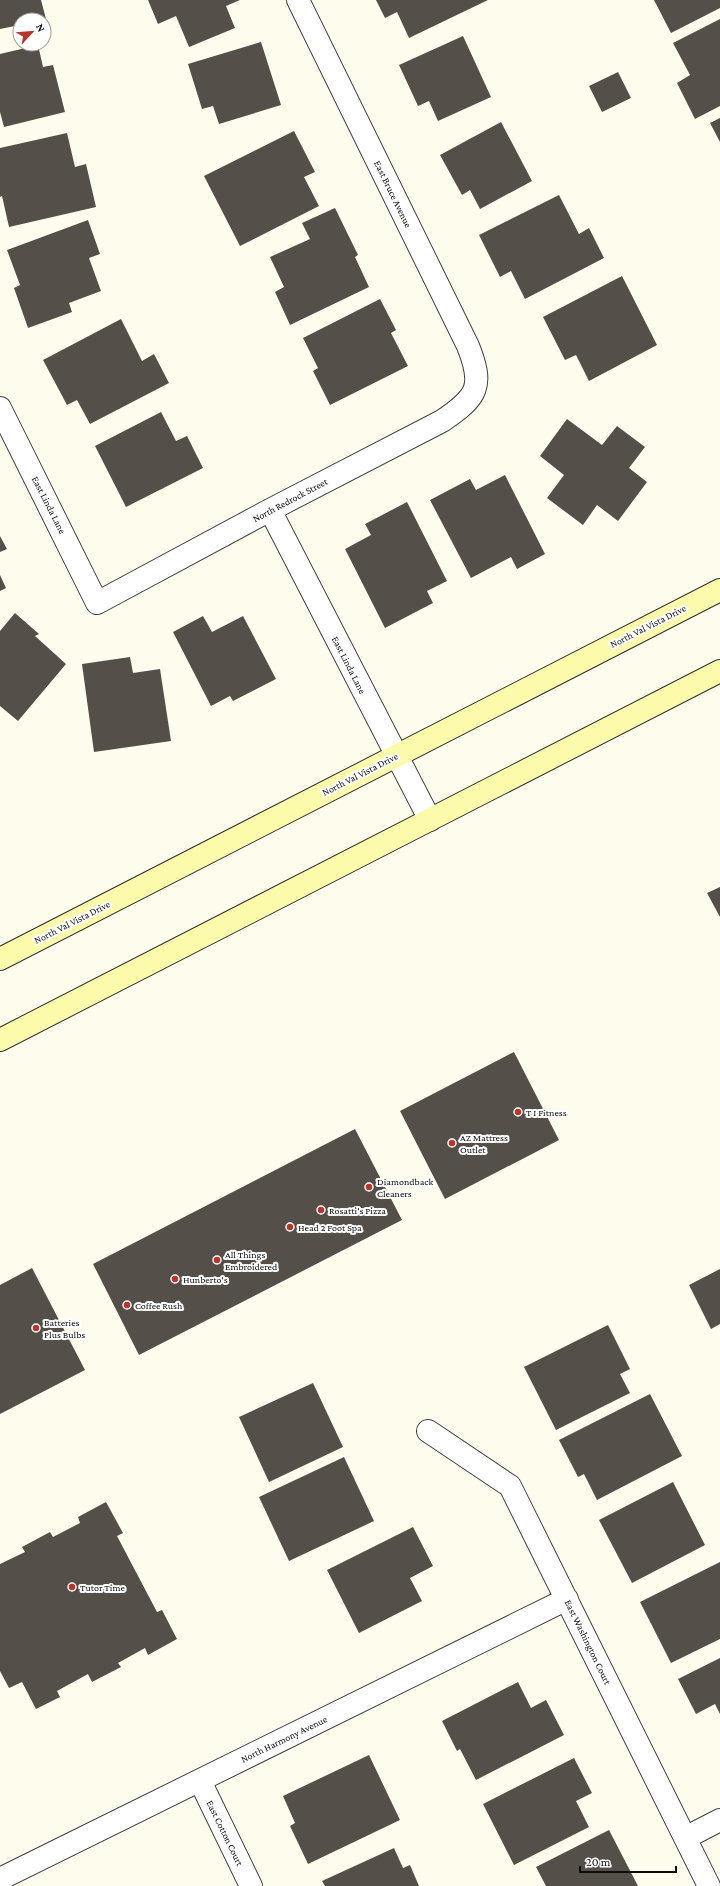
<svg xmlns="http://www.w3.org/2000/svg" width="720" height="1886" font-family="'Crimson Pro',serif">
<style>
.building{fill:#554f4a}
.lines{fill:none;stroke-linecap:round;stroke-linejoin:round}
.street-casing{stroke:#404040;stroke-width:24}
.secondary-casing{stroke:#2f2f2f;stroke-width:24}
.street{stroke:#fff;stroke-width:22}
.secondary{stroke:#fbfbab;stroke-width:22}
.poi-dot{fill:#b7352b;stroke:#fff;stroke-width:1.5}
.labels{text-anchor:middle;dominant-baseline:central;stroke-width:4;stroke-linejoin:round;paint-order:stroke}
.street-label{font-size:10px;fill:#0d0d0d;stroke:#fff}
.poi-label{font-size:10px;fill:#0d0d0d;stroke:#fff;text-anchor:start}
</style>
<rect width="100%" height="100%" fill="#fefded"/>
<path class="building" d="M0,0H41L46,19L20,20V25L0,29Z
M148,0H240L226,6L235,28L189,47L176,16L158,24Z
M376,0H488L409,38L397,12L385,18Z
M654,0H720V8L671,33Z
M720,19V106L695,119L677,83L690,75L673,43Z
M463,36L491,97L438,121L429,101L418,106L399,65Z
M261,42L281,105L219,124L213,106L202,109L188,64Z
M38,45L43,67L53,65L65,112L4,127L0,112V54Z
M618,72L631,98L602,112L589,86Z
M720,118V142L710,123Z
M501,122L532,181L480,209L470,190L462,195L440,155Z
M294,131L315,172L304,177L319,206L240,246L204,176Z
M67,133L75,167L86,164L96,207L9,227L2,196L0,197V148Z
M559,195L579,234L589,228L604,258L525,299L511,271L500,277L479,235Z
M335,208L358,255L355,257L369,287L290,325L275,292L284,287L270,257L310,239L302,223Z
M88,220L100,254L89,258L101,291L69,303L72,312L28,328L14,288L20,285L7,250Z
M622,276L657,345L589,381L576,355L565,360L543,317Z
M380,299L396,330L391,333L408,366L330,405L313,371L318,368L303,338Z
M121,319L142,361L154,354L169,383L90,424L77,400L67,405L43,360Z
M161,412L176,441L187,436L203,468L126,507L95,446Z
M567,419L602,445L617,426L645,447L629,468L647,482L618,521L597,505L583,525L547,498L564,475L540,456Z
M505,475L545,554L517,569L511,557L471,578L430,500L470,479L476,490Z
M407,502L447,581L427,591L433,603L385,628L345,549L371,535L365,524Z
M0,536L7,549L0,552Z
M0,575L6,588L0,591Z
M15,613L39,634L35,636L66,664L18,721L0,706V631Z
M203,616L212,632L243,616L276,679L233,701L230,696L211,706L173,632Z
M130,657L133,673L160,669L171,741L94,752L82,664Z
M720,887V917L707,893Z
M514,1052L559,1140L445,1199L400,1111Z
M355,1129L402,1220L139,1355L93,1264Z
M32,1268L85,1370L0,1414V1285Z
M720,1269V1324L711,1329L689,1285Z
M608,1325L630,1369L620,1374L630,1393L556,1430L524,1367Z
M313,1383L343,1447L269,1482L239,1417Z
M650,1394L682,1456L597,1500L584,1474L578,1477L559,1440Z
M344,1457L374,1521L289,1561L259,1497Z
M673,1482L705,1545L632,1583L599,1520Z
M106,1502L123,1533L117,1536L157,1612L162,1610L177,1639L148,1655L145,1648L118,1663L121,1667L92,1682L88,1674L57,1691L60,1697L36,1709L22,1682L9,1688L0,1671V1564L25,1552L22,1547L50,1532L53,1537L80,1523L78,1517Z
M413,1527L433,1566L410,1578L422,1601L359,1633L327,1570Z
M720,1562V1639L671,1663L640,1602Z
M720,1658V1714L715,1704L696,1714L678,1679Z
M518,1682L531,1708L546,1700L564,1735L476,1780L460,1749L457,1751L442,1721Z
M369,1755L400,1820L308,1864L290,1826L295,1823L283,1796Z
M574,1758L592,1793L576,1801L589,1827L514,1865L483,1804Z
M609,1830L638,1886H546L536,1867Z
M394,1848L403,1868L410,1865L419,1886H325L322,1881Z"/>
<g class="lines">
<defs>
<path id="street" d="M0,408L97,603L270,510L442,421C478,397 484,386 468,346L298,0
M270,510L430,820
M428,1431L510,1486L709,1886
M200,1781L251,1886
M685,1838L720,1820
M0,1879L567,1599"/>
<path id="secondary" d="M0,959L720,590
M0,1040L720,671"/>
</defs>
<use href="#street" class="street-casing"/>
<use href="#secondary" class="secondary-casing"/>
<use href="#street" class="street"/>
<use href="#secondary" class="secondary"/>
</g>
<g class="poi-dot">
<circle cx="518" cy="1112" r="4"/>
<circle cx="452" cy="1143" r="4"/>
<circle cx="369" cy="1187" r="4"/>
<circle cx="321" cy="1210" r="4"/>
<circle cx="290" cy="1227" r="4"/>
<circle cx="217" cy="1260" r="4"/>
<circle cx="175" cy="1279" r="4"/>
<circle cx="127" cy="1305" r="4"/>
<circle cx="36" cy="1328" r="4"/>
<circle cx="72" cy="1587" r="4"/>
</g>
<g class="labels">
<g class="street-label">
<text transform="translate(393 194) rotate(64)">East Bruce Avenue</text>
<text transform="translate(290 500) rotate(-28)">North Redrock Street</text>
<text transform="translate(49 505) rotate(63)">East Linda Lane</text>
<text transform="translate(648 626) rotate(-27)">North Val Vista Drive</text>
<text transform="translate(349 665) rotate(63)">East Linda Lane</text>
<text transform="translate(360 774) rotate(-27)">North Val Vista Drive</text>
<text transform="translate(72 922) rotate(-27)">North Val Vista Drive</text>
<text transform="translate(588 1642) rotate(64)">East Washington Court</text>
<text transform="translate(284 1739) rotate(-26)">North Harmony Avenue</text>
<text transform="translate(225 1833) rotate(64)">East Cotton Court</text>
</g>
<g class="poi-label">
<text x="526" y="1112">T I Fitness</text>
<text x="460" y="1137">AZ Mattress<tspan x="460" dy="12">Outlet</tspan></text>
<text x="377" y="1181">Diamondback<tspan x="377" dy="12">Cleaners</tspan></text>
<text x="329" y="1210">Rosatti's Pizza</text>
<text x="298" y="1227">Head 2 Foot Spa</text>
<text x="225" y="1254">All Things<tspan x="225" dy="12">Embroidered</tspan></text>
<text x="183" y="1279">Hunberto's</text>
<text x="135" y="1305">Coffee Rush</text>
<text x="44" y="1322">Batteries<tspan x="44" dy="12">Plus Bulbs</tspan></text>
<text x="80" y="1587">Tutor Time</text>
</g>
</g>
<g transform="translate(32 32) rotate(64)"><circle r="19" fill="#ffffff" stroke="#9e9e9e"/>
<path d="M0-3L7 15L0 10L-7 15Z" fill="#b7352b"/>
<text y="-6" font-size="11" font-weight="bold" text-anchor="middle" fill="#0d0d0d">N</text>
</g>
<path d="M580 1866v6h96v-6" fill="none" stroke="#0d0d0d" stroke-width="2"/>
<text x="586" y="1866" font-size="12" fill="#0d0d0d" stroke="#ffffff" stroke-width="3" paint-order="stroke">20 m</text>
</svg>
